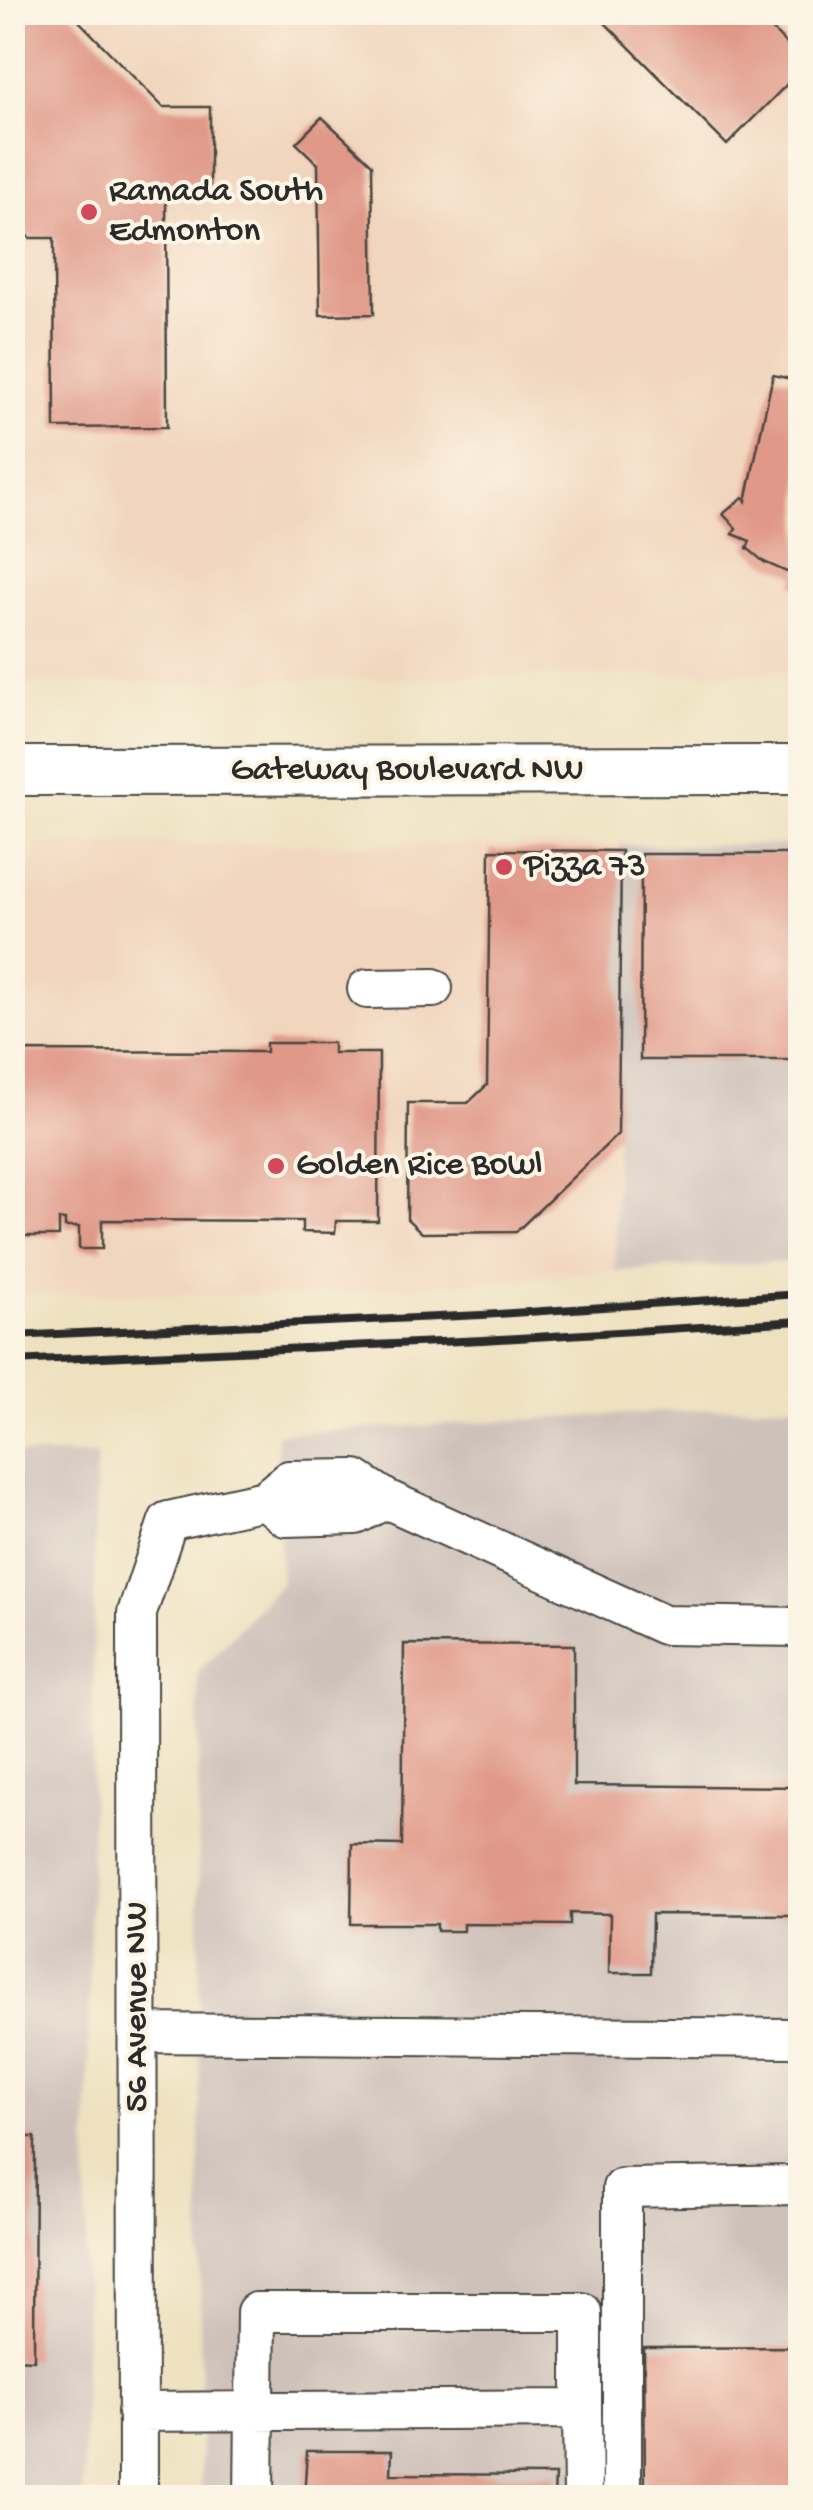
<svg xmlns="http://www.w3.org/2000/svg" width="813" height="2510" font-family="'Gochi Hand',sans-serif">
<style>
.built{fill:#f1d5bd}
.industrial{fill:#cec1ba}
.building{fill:#e09888}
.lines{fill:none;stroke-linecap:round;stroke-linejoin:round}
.minor-casing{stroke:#484641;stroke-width:42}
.major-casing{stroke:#484641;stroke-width:52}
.minor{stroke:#fff;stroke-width:38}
.major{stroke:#fff;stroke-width:48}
.rail{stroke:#2b2b2b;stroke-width:8}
.poi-dot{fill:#d1495b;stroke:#fcf5e5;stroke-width:4}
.labels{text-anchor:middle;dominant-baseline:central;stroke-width:8;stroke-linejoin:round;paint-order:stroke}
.poi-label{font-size:35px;fill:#2b2b2b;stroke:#fcf5e5;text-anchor:start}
.street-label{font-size:35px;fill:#2b2b2b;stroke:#fcf5e5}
</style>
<rect width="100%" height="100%" fill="#fcf5e5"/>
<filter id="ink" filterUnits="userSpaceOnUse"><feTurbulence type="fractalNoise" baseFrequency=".01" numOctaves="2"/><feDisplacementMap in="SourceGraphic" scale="20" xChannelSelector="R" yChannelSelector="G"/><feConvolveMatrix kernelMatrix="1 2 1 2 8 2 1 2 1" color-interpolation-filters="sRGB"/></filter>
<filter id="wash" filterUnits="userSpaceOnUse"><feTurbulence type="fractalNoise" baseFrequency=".0048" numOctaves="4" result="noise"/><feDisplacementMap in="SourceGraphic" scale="40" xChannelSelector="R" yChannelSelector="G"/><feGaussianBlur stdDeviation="2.25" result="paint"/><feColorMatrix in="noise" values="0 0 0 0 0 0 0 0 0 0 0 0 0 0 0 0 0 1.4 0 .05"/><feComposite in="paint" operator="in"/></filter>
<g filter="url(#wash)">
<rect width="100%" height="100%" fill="#eee1c0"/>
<path class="built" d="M12,13H787L800,26V672L13,685Z
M35,844L619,845L615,1271L304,1296L13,1294L12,868H34Z"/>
<path class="industrial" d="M619,845H800V1261L615,1271Z
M800,1404V2497H201L198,1672L281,1583L277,1434Z
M13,1454L96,1455L83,2497L13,2498Z"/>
<g id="blocks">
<path class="building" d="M12,12H70L163,107H210V191H166L167,427L55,428L54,238H30L24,233L12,246Z
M594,12H755L800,58V71L727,145Z
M322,117L372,164L374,314L320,315L318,164L296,143Z
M773,375L800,381V588L792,584L796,576L764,562L747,548L750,541L733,534L736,528L723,514L743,497L746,501Z
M490,850L621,851L618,1134L516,1232L422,1233L407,1219L408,1103H468L487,1085Z
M641,854H800V1060H640Z
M266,1043H333V1053H379L378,1221H336L335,1233L302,1232V1221L102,1220V1249H79V1227H65V1220H59V1236H12V1051L266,1052Z
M404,1644L574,1645V1785L800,1787V1915L652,1914L651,1973H609L610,1914L570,1913V1925L463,1924V1931H437V1924H351L352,1844L402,1845Z
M12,2137H35L34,2360L12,2359Z
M800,2347V2498H645L644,2348Z
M307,2451H392L391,2474L555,2475L554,2498H304Z"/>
</g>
</g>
<g filter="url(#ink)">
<use href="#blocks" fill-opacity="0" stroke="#484641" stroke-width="2.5"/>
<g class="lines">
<defs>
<path id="minor" d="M367,989L433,988
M265,1500L286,1517L356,1515L386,1499
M138,2033L800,2038
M137,2412L582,2409L583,2498
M138,2498L137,1613L168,1521L265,1500L289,1480L355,1479L386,1499L664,1625L800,1627
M254,2498L256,2312H582V2409
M622,2498V2188L800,2185"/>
<path id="major" d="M12,771L800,770"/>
</defs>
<use href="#minor" class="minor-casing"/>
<use href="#major" class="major-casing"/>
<use href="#minor" class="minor"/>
<use href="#major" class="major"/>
<path class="rail" d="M12,1336L482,1315L800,1294
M12,1361L483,1340L800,1321"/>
</g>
</g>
<g class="poi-dot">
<circle cx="89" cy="212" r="10"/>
<circle cx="504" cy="867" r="10"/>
<circle cx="276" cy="1166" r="10"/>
</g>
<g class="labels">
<g class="poi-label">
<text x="109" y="192">Ramada South<tspan x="109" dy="40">Edmonton</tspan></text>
<text x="524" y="867">Pizza 73</text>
<text x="296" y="1166">Golden Rice Bowl</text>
</g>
<g class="street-label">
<text x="407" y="771">Gateway Boulevard NW</text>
<text transform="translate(138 2007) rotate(-90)">56 Avenue NW</text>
</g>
</g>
<rect width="813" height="2510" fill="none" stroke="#fcf5e5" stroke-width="50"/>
</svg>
